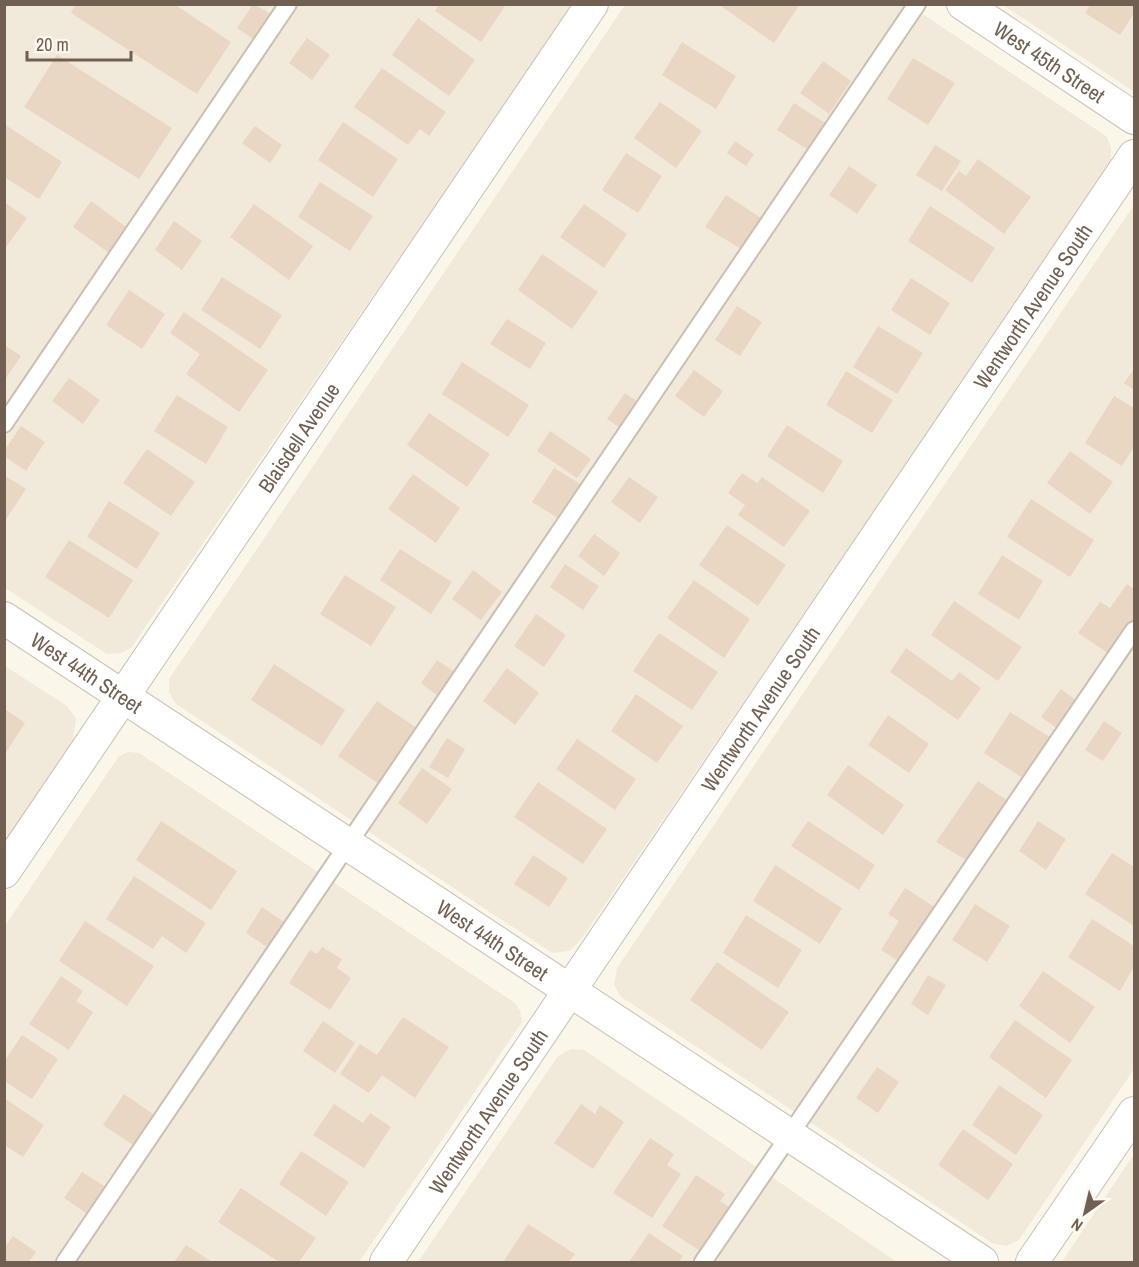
<svg xmlns="http://www.w3.org/2000/svg" width="1139" height="1267" font-family="'Archivo Narrow',sans-serif">
<style>
.residential{fill:#f1e9d9}
.building{fill:#ead7c3}
.lines{fill:none;stroke-linecap:round;stroke-linejoin:round}
.service-casing{stroke:#cbbfb1;stroke-width:20}
.minor-casing{stroke:#cbbfb1;stroke-width:34}
.service{stroke:#fff;stroke-width:16}
.minor{stroke:#fff;stroke-width:32}
.labels{text-anchor:middle;dominant-baseline:central;stroke-width:4.5;stroke-linejoin:round;paint-order:stroke}
.street-label{font-size:21px;fill:#716051;stroke:#fdf9f0}
</style>
<rect width="100%" height="100%" fill="#faf6ea"/>
<path class="residential" d="M5,5H573L131,648L121,653L107,654L5,588L4,418L9,410L5,407Z
M625,5H909L1106,136L1111,147V166L580,941L569,951L552,953L176,704L169,692V679Z
M1003,5H1134V91H1133Z
M1134,205V1069L1019,1240L1006,1246L992,1243L620,996L614,984L617,968Z
M5,666L67,706L76,718L72,747L5,846Z
M128,752L139,753L515,1003L520,1011L522,1022L359,1262H5V926L119,756Z
M571,1049L584,1050L897,1262H418L558,1056Z
M1134,1154V1262H1062L1063,1260Z"/>
<path class="building" d="M76,4H174L231,42L197,94L71,13Z
M253,4L271,14L253,39L237,28Z
M439,4H503L505,6L481,42L435,11Z
M718,4H800L774,43Z
M1091,4H1134V13L1120,35L1085,13Z
M418,18L475,60L449,96L392,55Z
M307,38L330,55L312,80L289,63Z
M682,42L736,76L716,109L662,75Z
M57,55L172,128L139,179L24,107Z
M913,58L955,83L928,125L887,99Z
M823,61L851,81L829,114L800,93Z
M382,68L446,112L429,136L420,129L408,145L354,107Z
M660,102L702,131L676,168L634,138Z
M794,103L830,126L813,153L777,130Z
M343,122L398,159L373,197L318,160Z
M4,124L62,162L39,199L4,177Z
M255,126L282,145L270,163L242,143Z
M735,141L754,154L746,166L727,153Z
M935,145L961,161L942,191L916,175Z
M626,153L662,176L638,213L602,190Z
M978,159L1031,197L1004,234L945,190L959,171L966,176Z
M849,166L877,185L857,214L829,195Z
M320,182L373,216L350,251L298,217Z
M726,195L761,218L741,249L705,227Z
M91,201L130,230L112,255L73,227Z
M4,202L27,218L4,250Z
M254,204L313,246L289,280L230,237Z
M584,204L627,234L604,268L560,237Z
M930,206L995,248L972,283L908,241Z
M174,221L202,241L182,270L155,250Z
M542,254L598,292L572,329L518,290Z
M222,277L282,315L260,349L201,310Z
M911,278L950,303L930,335L891,310Z
M129,290L165,314L142,349L106,325Z
M737,306L762,322L740,356L715,340Z
M184,312L268,370L239,412L186,374L200,354L170,333Z
M507,319L546,343L530,369L490,344Z
M878,326L923,353L897,394L853,367Z
M4,345L21,356L4,381Z
M462,362L529,405L508,437L442,394Z
M1134,369V390L1124,383Z
M694,370L723,391L704,417L675,396Z
M846,371L893,400L872,433L826,405Z
M69,378L100,400L83,424L52,401Z
M625,393L641,404L623,430L607,419Z
M177,395L228,427L206,464L154,431Z
M1114,396L1134,408V447L1122,466L1085,443Z
M429,413L490,454L467,487L407,445Z
M787,425L843,461L823,493L767,456Z
M21,426L45,442L26,471L4,456V451Z
M550,431L591,459L577,478L537,451Z
M147,449L195,482L171,516L123,483Z
M1070,451L1113,482L1090,514L1047,483Z
M554,468L584,486L561,520L532,502Z
M742,473L757,483L762,477L810,511L784,547L738,515L745,505L728,493Z
M413,474L460,508L436,543L388,509Z
M4,475L26,489L4,522Z
M629,477L658,497L640,523L611,502Z
M1031,499L1094,540L1070,577L1007,537Z
M109,501L160,533L137,569L87,537Z
M727,525L786,565L758,606L699,565Z
M594,534L620,553L604,576L578,556Z
M69,540L133,580L109,618L45,577Z
M400,549L452,582L431,614L380,580Z
M1002,555L1043,581L1019,620L978,594Z
M565,564L599,586L583,610L550,587Z
M473,570L502,592L481,620L452,599Z
M345,575L396,607L371,646L320,614Z
M694,580L750,619L724,658L667,618Z
M1127,584L1134,589V624L1112,656L1078,633L1100,602L1110,608Z
M954,601L1022,647L998,681L931,635Z
M536,614L566,635L544,667L514,646Z
M659,633L718,672L692,710L633,671Z
M906,648L952,681L959,672L981,688L958,720L890,672Z
M437,660L455,672L438,696L421,683Z
M274,664L345,710L322,746L251,700Z
M507,668L539,693L515,725L483,701Z
M1061,689L1078,702L1058,729L1041,717Z
M636,694L683,726L657,763L611,731Z
M377,701L418,729L379,784L338,756Z
M5,709L25,723L5,754Z
M1010,712L1053,739L1026,780L984,753Z
M888,715L929,744L909,773L868,745Z
M1104,721L1122,733L1103,761L1085,750Z
M447,738L465,749L448,778L429,767Z
M577,739L636,779L615,810L556,769Z
M848,765L904,805L883,835L827,795Z
M422,768L452,789L427,824L398,803Z
M978,781L1011,803L968,861L936,842Z
M538,782L607,829L583,864L514,817Z
M161,821L237,871L211,910L136,860Z
M808,821L875,865L859,890L791,846Z
M1038,821L1066,839L1046,870L1019,851Z
M1112,853L1134,867V926L1085,894Z
M533,855L568,878L549,907L514,884Z
M775,865L842,908L820,944L753,901Z
M134,876L206,923L186,953L162,936L153,949L106,919Z
M905,888L936,908L901,963L881,950L899,921L888,914Z
M975,904L1010,926L987,962L952,940Z
M262,907L287,924L270,949L246,933Z
M746,915L802,950L778,988L723,953Z
M1092,919L1134,946V967L1120,991L1068,957Z
M85,921L154,966L127,1006L59,961Z
M322,947L342,959L337,968L351,978L330,1010L289,983L310,950L317,954Z
M717,962L789,1012L762,1050L690,1000Z
M1043,971L1095,1007L1070,1043L1019,1006Z
M928,975L946,985L928,1015L911,1004Z
M61,976L83,991L76,1001L93,1012L69,1050L29,1024Z
M403,1017L449,1047L415,1098L382,1075L369,1093L340,1074L360,1044L377,1055Z
M1015,1020L1072,1060L1046,1098L989,1057Z
M323,1021L355,1043L335,1073L303,1051Z
M22,1035L58,1059L32,1099L4,1081V1062Z
M877,1067L899,1082L878,1113L856,1098Z
M999,1085L1043,1115L1016,1155L972,1125Z
M124,1094L156,1116L136,1147L103,1125Z
M4,1098L44,1125L23,1157L4,1145Z
M334,1104L363,1123L370,1113L391,1127L364,1168L313,1135Z
M581,1104L595,1114L600,1105L624,1122L593,1169L554,1143Z
M963,1129L1013,1164L988,1200L938,1165Z
M650,1138L674,1154L667,1165L681,1174L652,1218L613,1193Z
M301,1151L349,1182L326,1216L279,1184Z
M82,1172L107,1188L89,1215L64,1198Z
M696,1175L725,1194L720,1201L729,1207L700,1251L662,1226Z
M241,1188L316,1238L299,1262H279L218,1222Z
M528,1224L575,1254L569,1262L504,1261Z
M649,1233L683,1256L679,1262H629Z
M13,1236L36,1252L29,1262H4V1248Z
M186,1245L212,1262H174Z"/>
<g class="lines">
<defs>
<path id="service" d="M4,424L288,4
M65,1262L917,4
M703,1262L1134,630"/>
<g id="minor">
<path id="s1" d="M963,4L1134,118"/>
<path id="s2" d="M4,618L982,1262"/>
<path id="s3" d="M4,872L592,4"/>
<path id="s4" d="M386,1262L1134,156"/>
<path d="M1032,1262L1134,1113"/>
</g>
</defs>
<use href="#service" class="service-casing"/>
<use href="#minor" class="minor-casing"/>
<use href="#service" class="service"/>
<use href="#minor" class="minor"/>
</g>
<g class="labels">
<g class="street-label">
<text stroke="none"><textPath href="#s1" startOffset="104">West 45th Street</textPath></text>
<text stroke="none"><textPath href="#s4" startOffset="1154">Wentworth Avenue South</textPath></text>
<text stroke="none"><textPath href="#s3" startOffset="525">Blaisdell Avenue</textPath></text>
<text stroke="none"><textPath href="#s2" startOffset="99">West 44th Street</textPath></text>
<text stroke="none"><textPath href="#s4" startOffset="668">Wentworth Avenue South</textPath></text>
<text stroke="none"><textPath href="#s2" startOffset="585">West 44th Street</textPath></text>
<text stroke="none"><textPath href="#s4" startOffset="182">Wentworth Avenue South</textPath></text>
</g>
</g>
<rect width="1139" height="1267" fill="none" stroke="#716051" stroke-width="12"/>
<g transform="translate(1085 1213) rotate(214)" stroke="#fdf9f0" stroke-width="4.5" paint-order="stroke">
<path d="M0-4.5L10 22L0 15L-10 22Z" fill="#716051"/>
<text y="-9" font-size="16" font-weight="bold" text-anchor="middle" fill="#716051">N</text>
</g>
<path d="M27 51v9h104v-9" fill="none" stroke="#716051" stroke-width="3"/>
<text x="36" y="51" font-size="18" fill="#716051" stroke="#fdf9f0" stroke-width="4.5" paint-order="stroke">20 m</text>
</svg>
